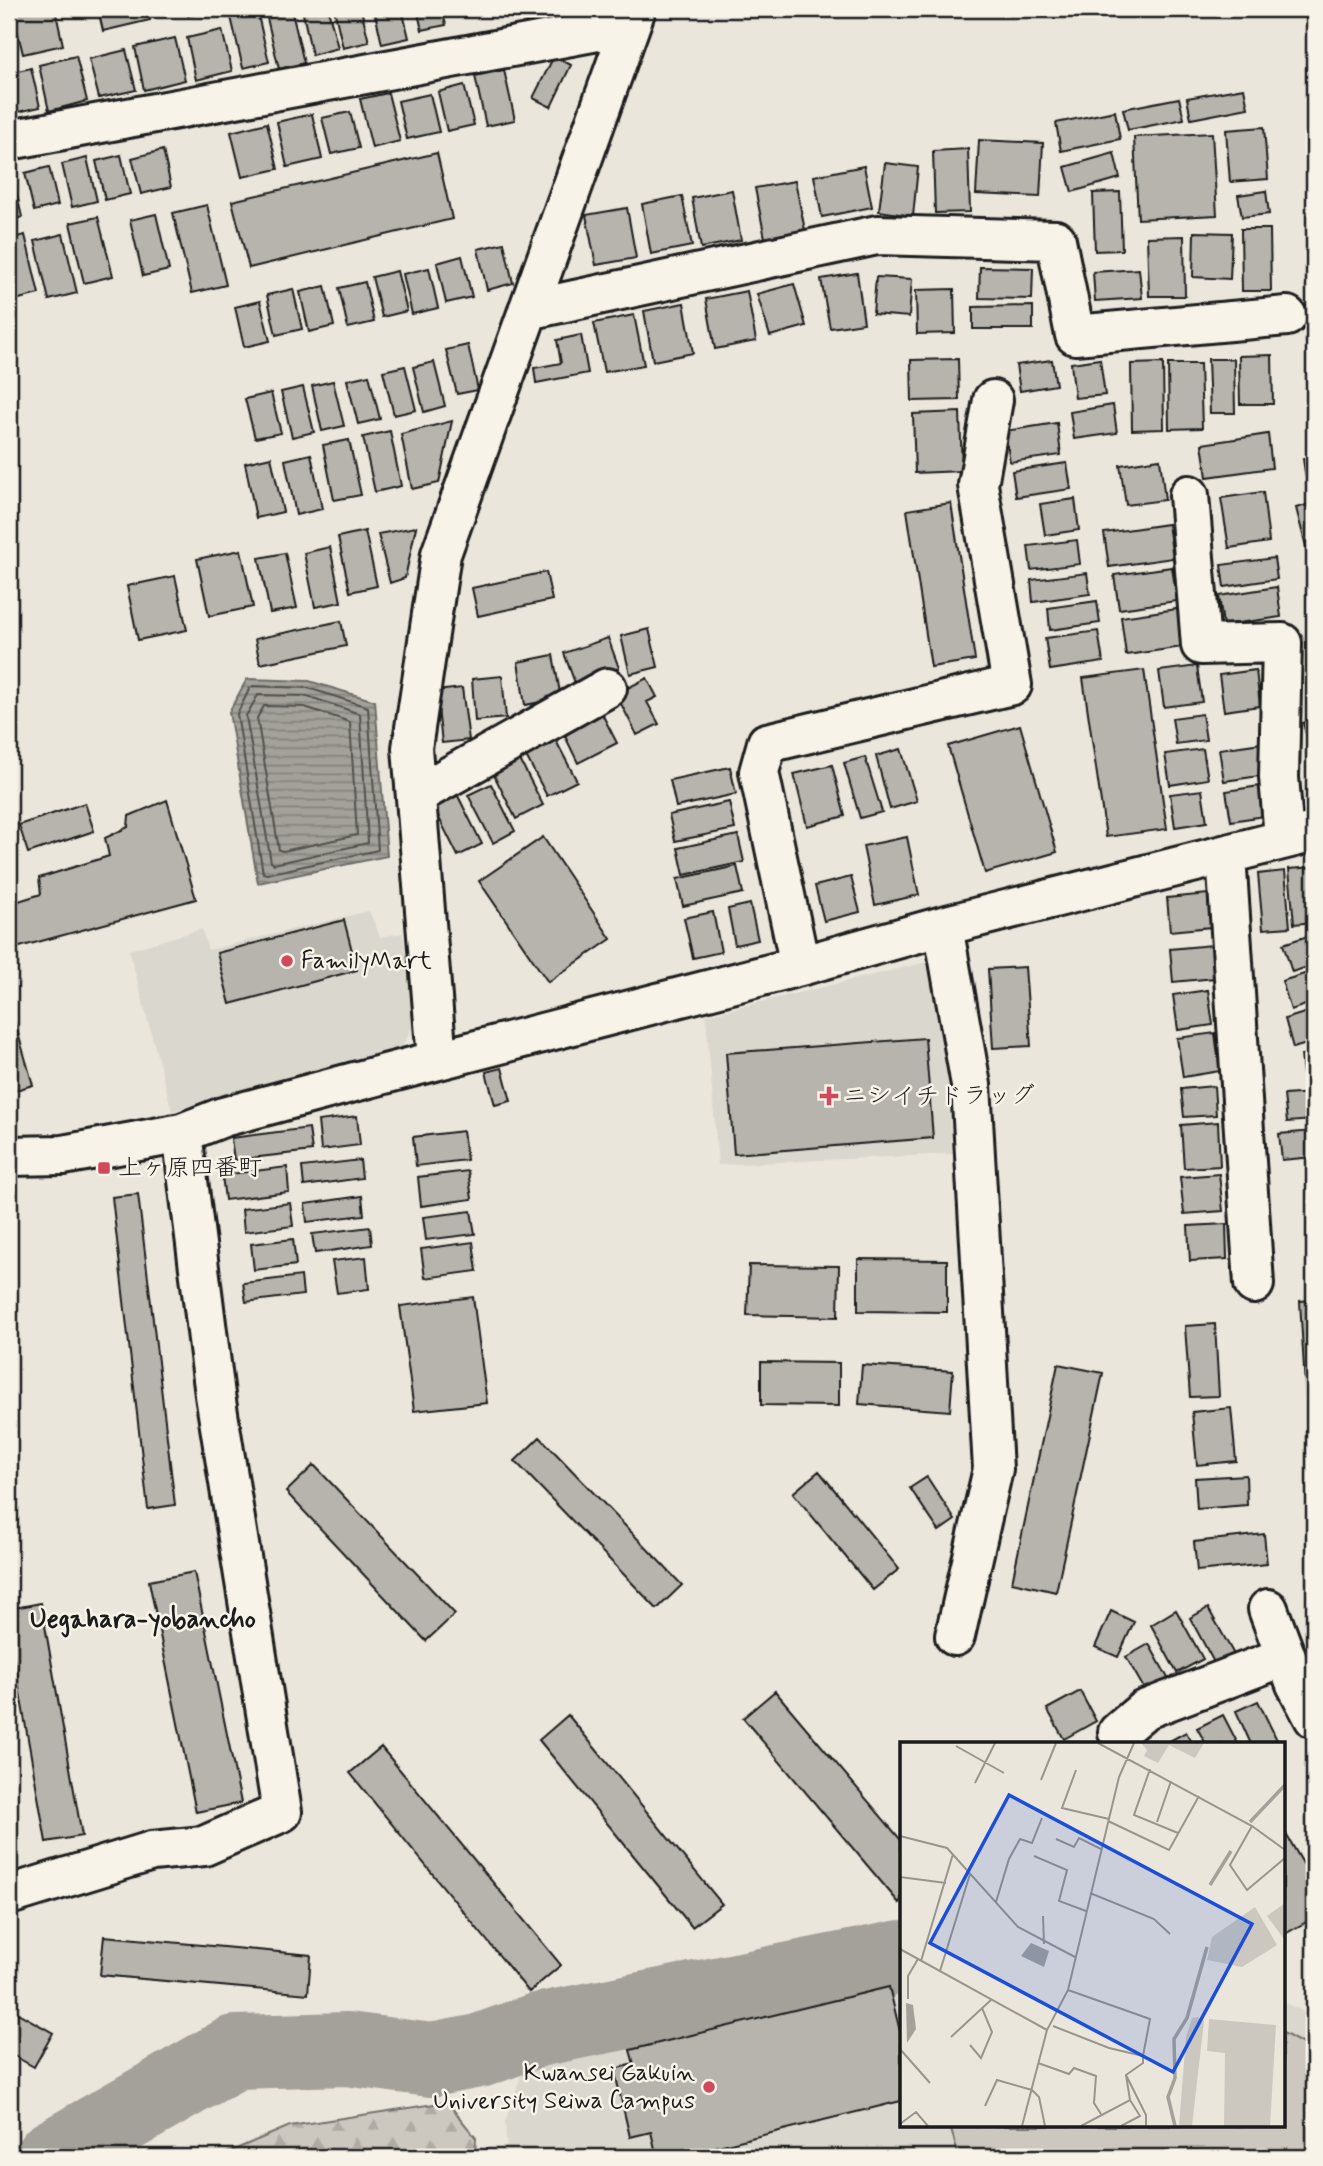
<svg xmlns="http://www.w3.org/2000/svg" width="1323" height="2166" font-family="Mynerve,'Klee One',sans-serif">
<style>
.built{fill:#dad7ce}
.green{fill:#ccc8c0;stroke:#74726e;stroke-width:2}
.forest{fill:url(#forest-firs);stroke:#74726e;stroke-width:2}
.water{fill:url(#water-rules);stroke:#6d6c68;stroke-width:2}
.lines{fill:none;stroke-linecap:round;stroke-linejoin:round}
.shore{stroke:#52514e;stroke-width:2}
.river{stroke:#a3a19a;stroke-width:74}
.building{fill:#b6b4ac;stroke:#1c1c1c;stroke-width:2}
.minor-casing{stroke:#1c1c1c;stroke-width:44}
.minor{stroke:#f7f3e8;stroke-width:38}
.poi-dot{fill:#d1495b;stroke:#f7f3e8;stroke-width:2.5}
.labels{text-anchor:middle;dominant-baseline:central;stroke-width:5;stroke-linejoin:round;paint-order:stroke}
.poi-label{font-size:24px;fill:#1c1c1c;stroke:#f7f3e8;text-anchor:start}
.neighbourhood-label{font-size:26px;font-weight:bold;fill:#1c1c1c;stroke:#f7f3e8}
.inset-river{fill:none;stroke:#a3a19a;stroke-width:3.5}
.inset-road{fill:none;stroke:#98958f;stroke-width:2}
.view{fill:#1d4ed8;fill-opacity:0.15;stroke:#1d4ed8;stroke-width:3.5}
.inset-edge{fill:none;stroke:#1c1c1c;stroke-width:3.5}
</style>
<defs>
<pattern id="forest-firs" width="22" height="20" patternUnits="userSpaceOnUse" patternTransform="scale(1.75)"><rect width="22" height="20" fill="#ccc8c0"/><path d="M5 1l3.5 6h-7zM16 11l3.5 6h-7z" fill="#afaba4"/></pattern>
<pattern id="water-rules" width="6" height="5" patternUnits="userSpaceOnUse" patternTransform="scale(1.75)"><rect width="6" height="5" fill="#a3a19a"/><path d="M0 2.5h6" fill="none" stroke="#84827d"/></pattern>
</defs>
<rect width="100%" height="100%" fill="#eae6dc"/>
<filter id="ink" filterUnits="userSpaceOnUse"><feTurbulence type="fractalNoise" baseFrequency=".0143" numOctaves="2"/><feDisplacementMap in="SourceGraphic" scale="14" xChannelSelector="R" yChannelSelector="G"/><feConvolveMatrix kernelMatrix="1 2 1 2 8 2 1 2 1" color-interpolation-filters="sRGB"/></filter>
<g filter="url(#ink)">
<path class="built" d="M369,911L380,937L403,933L414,1025L401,1048L172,1111L129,950L202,929L208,950Z
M931,961L944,1024L952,1154L718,1165L706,1015Z
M901,1970V2126H1283V2002L1314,2017V2157H507L505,2122L529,2053Z"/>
<path class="green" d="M1283,2033L1314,2050V2157H959L950,2126H1283Z"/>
<path class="forest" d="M447,2102L476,2138L475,2157H217L290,2126Z"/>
<path class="water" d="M247,679L309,681L375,701L387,856L258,883L229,712Z"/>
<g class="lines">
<path class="shore" d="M253,686L308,688L368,707L378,850L267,874L263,873L237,714L250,688Z
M258,695L307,696L360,714L368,843L274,864L271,862L246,716Z
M264,706L305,707L350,722L357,835L283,851L279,850L257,718Z"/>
<path class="river" d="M52,2157L235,2052L347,2049L431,2060L479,2051L537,2030L901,1957"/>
</g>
<path class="building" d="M12,9H55L63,45L23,54Z
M98,9H148L150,20L103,31Z
M186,9H217L188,16Z
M302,9H328L338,48L312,55Z
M334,9H361L369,42L343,48Z
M374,9H402L409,38L382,44Z
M417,9H442L446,25L422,30Z
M455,9H483V11L457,17Z
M257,11L269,62L243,68L231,17Z
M292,12L304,63L279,69L267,18Z
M222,30L232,71L196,80L187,38Z
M175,38L185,80L144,90L135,47Z
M126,50L136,90L99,98L89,59Z
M76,56L87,101L49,111L39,65Z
M554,56L571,65L551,107L533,98Z
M31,68L40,107L9,114V73Z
M504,70L515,120L486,126L475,76Z
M464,85L474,125L447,131L438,92Z
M1244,88L1248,108L1191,119L1187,98Z
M388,93L400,141L372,148L360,99Z
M430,94L439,132L407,139L398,101Z
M1179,98L1184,119L1128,130L1123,109Z
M1115,111L1120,139L1061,151L1056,123Z
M350,112L359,148L331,154L322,118Z
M312,114L322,159L287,167L277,122Z
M267,123L278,169L242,177L231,132Z
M1264,127L1268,179L1230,182L1226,130Z
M1212,133L1217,215L1138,219L1134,137Z
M979,140L1043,143L1040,197L976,194Z
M968,149L970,212L935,213L933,151Z
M163,150L171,187L141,194L132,158Z
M437,153L452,219L249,268L232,201Z
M1114,153L1120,178L1072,192L1065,167Z
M121,155L130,194L105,200L96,161Z
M87,158L97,201L72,207L62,164Z
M885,163L918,167L913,216L879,211Z
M864,166L872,207L822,217L814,176Z
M49,167L58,205L34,211L25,173Z
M9,170H11L22,217L9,221Z
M795,181L805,230L765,238L755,188Z
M732,190L741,240L701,248L692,198Z
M1266,191L1269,214L1242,217L1238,195Z
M1120,192L1122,250L1095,251L1093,193Z
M682,196L692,246L651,254L642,204Z
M207,205L226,285L192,293L173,213Z
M627,208L636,258L596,265L586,215Z
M156,214L169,270L143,276L130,220Z
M98,217L113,276L84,283L70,223Z
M1241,229H1270L1271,291H1242Z
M1194,232L1232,233L1230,279L1193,277Z
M63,234L77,293L49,300L35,241Z
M25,235L39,294L11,301L9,291V239Z
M1184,236L1185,296H1149L1147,237Z
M504,243L513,283L487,290L478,249Z
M462,256L472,297L446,303L437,263Z
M980,267L1033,268L1032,299L979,298Z
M429,268L438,308L412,314L403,274Z
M1139,269L1142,298L1095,301L1093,272Z
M397,271L407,311L382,317L372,277Z
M857,273L864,323L830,328L821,279Z
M876,277L912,279L909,317L873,314Z
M365,282L374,322L348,328L339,288Z
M794,284L806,326L770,336L757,294Z
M325,286L334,326L309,332L300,292Z
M293,289L302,329L276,335L267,295Z
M954,289L955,333L917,334L916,290Z
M747,291L756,341L715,349L706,299Z
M260,301L270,341L244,347L235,307Z
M684,303L693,353L653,361L644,311Z
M1033,306V329H973V307Z
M1314,309V424H1313L1305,310Z
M634,315L644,365L604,372L594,323Z
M581,335L588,373L536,383L534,368L561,363L557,340Z
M468,345L478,390L457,394L446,350Z
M1272,355L1273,404H1240L1239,356Z
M958,359L959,400L912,401L911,360Z
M1100,359L1105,395L1075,398L1071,363Z
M1208,359H1234L1235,413H1210Z
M1052,360L1056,385L1020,391L1016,365Z
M434,362L445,406L424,412L413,367Z
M1163,363L1164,429L1132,430L1131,364Z
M1168,364H1200L1202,428L1169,429Z
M405,366L416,410L394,415L383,371Z
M369,375L380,419L358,424L347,380Z
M333,381L344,426L322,431L312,386Z
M303,387L314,432L292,437L281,392Z
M271,393L281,433L255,438L245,399Z
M1113,405L1117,433L1074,439L1070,412Z
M960,412L962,471L915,473L913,414Z
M452,421L439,483L412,489L401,434Z
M1057,423L1061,455L1010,462L1005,431Z
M390,431L401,486L375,492L363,437Z
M1268,434L1272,468L1207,477L1202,444Z
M349,440L361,495L334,500L323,445Z
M311,454L322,509L296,515L285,460Z
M271,457L283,512L256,518L245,463Z
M1314,457V484L1307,485L1303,459Z
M1160,459L1165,500L1126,505L1120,465Z
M1067,463L1071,489L1016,497L1012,471Z
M1263,492L1269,542L1229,548L1221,498Z
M1075,499L1079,530L1045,535L1040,504Z
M951,503L975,660L931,667L907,510Z
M1314,503V557L1309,558L1296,508Z
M1168,524L1173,558L1109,567L1104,533Z
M416,527L405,578L390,583L378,534Z
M365,531L377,586L350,592L338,537Z
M1077,540L1080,564L1031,570L1028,546Z
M330,547L341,602L315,607L304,553Z
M241,550L253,607L209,616L197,559Z
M285,553L297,608L270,613L259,558Z
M1274,558L1277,579L1224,587L1221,565Z
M1172,567L1177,601L1119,609L1114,575Z
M1308,571H1314V617H1308Z
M546,572L552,600L478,616L472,588Z
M1087,573L1090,594L1033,602L1031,580Z
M175,576L187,630L138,640L127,586Z
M1277,587L1281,617L1223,625L1219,596Z
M1097,601L1100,623L1050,630L1048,608Z
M1177,609L1183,647L1126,655L1121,617Z
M341,621L346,646L260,664L255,639Z
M649,629L658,667L630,674L621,636Z
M1098,631L1103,662L1050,670L1045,638Z
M608,638L619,668L575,683L564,653Z
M553,655L561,698L525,705L518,662Z
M1197,666L1202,702L1164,707L1159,671Z
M1144,670L1167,829L1106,837L1083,678Z
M1256,670L1260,706L1224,711L1219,675Z
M502,676L506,718L475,721L472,679Z
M647,678L657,697L647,702L659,724L637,735L616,694Z
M462,688L469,740L442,743L436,691Z
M600,710L617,743L578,763L562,730Z
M1202,714L1206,740L1176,744L1172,718Z
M1314,719V764L1303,723Z
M1020,725L1057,852L985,873L948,746Z
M555,739L577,781L547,796L525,754Z
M1262,743L1267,775L1224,781L1219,749Z
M901,749L917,801L890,809L876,756Z
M1203,749L1208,779L1170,785L1165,754Z
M865,757L882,812L860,818L844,763Z
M519,758L543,805L516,819L492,771Z
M832,765L845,816L807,826L794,774Z
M730,767L736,794L676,807L670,780Z
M491,784L515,831L493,843L468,795Z
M1260,786L1264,816L1231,821L1226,791Z
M1202,790L1207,822L1175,827L1170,794Z
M456,792L482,844L458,856L432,804Z
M167,800L196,899L12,949V969H9V904L41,894L39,878L109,856L105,838L128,827L129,816Z
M729,802L735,829L675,841L669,815Z
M85,803L94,831L28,853L19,825Z
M738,835L744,862L684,875L678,848Z
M543,837L611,939L548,982L479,881Z
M907,837L919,895L875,905L863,846Z
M737,866L743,893L683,906L677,879Z
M1314,867V922L1294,924L1289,869Z
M1285,871L1290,927L1263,929L1258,874Z
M851,877L860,912L824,921L815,886Z
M1208,894L1211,927L1170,931L1167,898Z
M750,904L758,940L735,945L728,909Z
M713,912L721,952L693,958L684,918Z
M344,920L357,970L230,1004L217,953Z
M1314,934V965L1292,972L1283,944Z
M1212,945L1215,978L1173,982L1170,949Z
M1025,967L1031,1046L993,1048L988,969Z
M1314,971V1002L1291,1010L1282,981Z
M1208,990L1213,1025L1178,1030L1173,995Z
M1314,1010V1042L1293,1048L1285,1019Z
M13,1016L33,1085L9,1092V1017Z
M1215,1033L1220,1071L1183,1077L1177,1038Z
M925,1038L933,1138L734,1154L726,1053Z
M1314,1054V1082L1304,1083L1301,1055Z
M502,1068L511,1101L495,1105L486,1072Z
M1214,1086L1216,1115L1184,1117L1181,1089Z
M1314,1093V1120L1287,1122L1284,1095Z
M357,1116L360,1145L321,1150L318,1121Z
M1218,1122L1220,1166L1184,1168L1181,1125Z
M309,1128L312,1151L234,1160L231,1138Z
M463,1131L467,1160L416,1166L413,1137Z
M1314,1131V1157L1282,1160L1279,1134Z
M360,1160L362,1178L304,1186L302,1167Z
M287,1167L289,1192L225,1200L222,1175Z
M468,1171L472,1199L421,1206L418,1177Z
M1219,1174L1223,1211L1184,1214L1180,1177Z
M138,1194L175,1505L148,1509L112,1197Z
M362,1196L364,1215L307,1222L305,1204Z
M290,1203L293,1226L244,1232L242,1209Z
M471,1211L475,1234L426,1240L423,1217Z
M1226,1224L1227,1259L1190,1261L1188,1226Z
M370,1227L372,1245L315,1253L312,1234Z
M293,1239L296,1265L254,1270L251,1244Z
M473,1242L477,1271L425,1278L421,1249Z
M366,1257L369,1289L337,1293L332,1261Z
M858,1259L947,1260V1312L858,1311Z
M749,1265L839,1266L838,1317L747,1315Z
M301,1276L303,1295L246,1302L243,1283Z
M473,1297L487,1403L414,1411L400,1306Z
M1314,1300V1437H1308L1300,1301Z
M1215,1324L1219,1396L1190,1397L1185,1326Z
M761,1362L839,1363V1406L761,1405Z
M1058,1364L1103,1373L1056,1592L1012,1582Z
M862,1365L953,1371L950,1411L859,1404Z
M1231,1408L1236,1461L1197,1465L1192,1412Z
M540,1437L682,1585L657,1609L515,1461Z
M9,1456L15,1501L9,1502Z
M314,1465L455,1614L426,1641L286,1492Z
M819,1471L899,1569L873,1590L793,1493Z
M1246,1475L1247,1505L1197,1509L1195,1478Z
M927,1477L955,1520L939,1531L910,1488Z
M1264,1534L1267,1564L1197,1571L1194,1542Z
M194,1572L241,1803L196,1812L149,1581Z
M41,1603L82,1836L46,1842L9,1630V1609Z
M1208,1608L1236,1658L1217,1668L1190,1618Z
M1176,1610L1203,1659L1177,1673L1151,1625Z
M1111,1611L1134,1622L1118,1657L1095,1647Z
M1149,1644L1169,1680L1146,1692L1126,1657Z
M775,1691L901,1840V1900L899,1903L743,1718Z
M1080,1691L1096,1721L1064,1739L1047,1709Z
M1258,1701L1279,1744H1251L1236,1711Z
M568,1715L722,1904L692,1927L539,1740Z
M1223,1715L1238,1744H1206L1197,1728Z
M1186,1732L1193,1744H1164Z
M381,1747L561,1965L529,1992L350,1773Z
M1283,1829L1304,1865L1314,1858V1932L1308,1921L1283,1935Z
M104,1936L311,1955L308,1994L100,1975Z
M889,1987L901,2035V2101L674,2157H657L651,2132L630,2137L614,2069L634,2064L630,2050Z
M9,2008L53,2033L34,2067L9,2053Z"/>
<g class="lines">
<defs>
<path id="minor" d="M9,140L630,25
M528,310L877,235L1056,240L1075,335L1287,316
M1189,495L1201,645L1282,643L1279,777L1284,838
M416,795L607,688
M1226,855L1254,1284
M943,926L971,1085L993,1469L955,1636
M800,966L759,772L767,743L1012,685L978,485L993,400
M437,1060L412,748L441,554L636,9
M9,1156L63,1155L182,1133L223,1117L373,1077L800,966L943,926L1314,832
M1268,1609L1296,1684L1314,1718
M1118,1732L1144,1710L1286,1656
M9,1895L152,1851L204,1846L282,1812L215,1395L182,1133"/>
</defs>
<use href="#minor" class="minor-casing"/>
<use href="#minor" class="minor"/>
</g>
</g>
<g class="poi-dot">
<circle cx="287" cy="961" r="7"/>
<path d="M825.5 1085.5h7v7h7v7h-7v7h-7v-7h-7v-7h7z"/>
<rect x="97" y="1161" width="14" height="14" rx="3.5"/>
<circle cx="709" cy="2087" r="7"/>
</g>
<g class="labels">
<g class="poi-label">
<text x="301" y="961">FamilyMart</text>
<text x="843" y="1096">ニシイチドラッグ</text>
<text x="118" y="1168">上ヶ原四番町</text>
<text x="695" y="2073" text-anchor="end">Kwansei Gakuin<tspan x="695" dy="28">University Seiwa Campus</tspan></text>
</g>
<g class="neighbourhood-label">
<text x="143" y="1620">Uegahara-yobancho</text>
</g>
</g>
<g transform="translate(900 1742)">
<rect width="385" height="385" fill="#eae6dc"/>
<path d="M241,1H304L295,16L269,3L258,21L244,14L247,8ZM355,165L377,203L342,225L307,218L312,195ZM309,277L376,283L370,384H324L325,311L307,309Z" fill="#ccc8c0"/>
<path d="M385,161V196L384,197L367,174ZM298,275L304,279L292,384H279L286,295L292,276Z" fill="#ccc8c0"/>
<path d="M131,201L149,209L144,225L121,214ZM6,261L13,263L16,287L7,301Z" fill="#a3a19a"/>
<path class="inset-river" d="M350,80L385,43M310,143L331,109M275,384L268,355L275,336L274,297L287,276L307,205"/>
<path class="inset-road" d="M198,1L352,84L385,108M56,4L104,31M250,27L234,73L278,91M176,28L162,66L209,77M141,38L156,1M75,41L95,1M208,79L269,108L299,54M257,80L271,39M352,84L330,123L347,148L385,116M0,94L47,106L118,185L175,215M156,97L174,105L179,96L201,107M134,114L167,128L159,159L186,169M0,135L46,141M190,151L254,177L270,192M96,160L109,117L120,97L132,101L142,76M143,174L144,202M0,207L147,288M21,219L53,112M40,229L70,132M8,257V234L18,217M153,284L209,306L243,314L250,277L168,248M51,295L92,257M70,303L81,316L92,290L82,266M0,307L30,341M243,314V321L226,333L246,373V384M138,321L169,332L174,326L196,334L194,361L201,372M226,333L230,358M132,348L139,355L145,384M85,364L97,338L132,348M0,382L16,370L28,384M122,384L147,288L168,248L219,35L234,1M181,384L230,358L240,374L221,384"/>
<path class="view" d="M109,53L352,182L273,330L30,201Z"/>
<rect width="385" height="385" class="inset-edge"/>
</g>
<rect width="1323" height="2166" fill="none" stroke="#f7f3e8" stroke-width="35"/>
<rect x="18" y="18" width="1288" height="2131" fill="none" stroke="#1c1c1c" stroke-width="2.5" filter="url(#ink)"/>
</svg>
